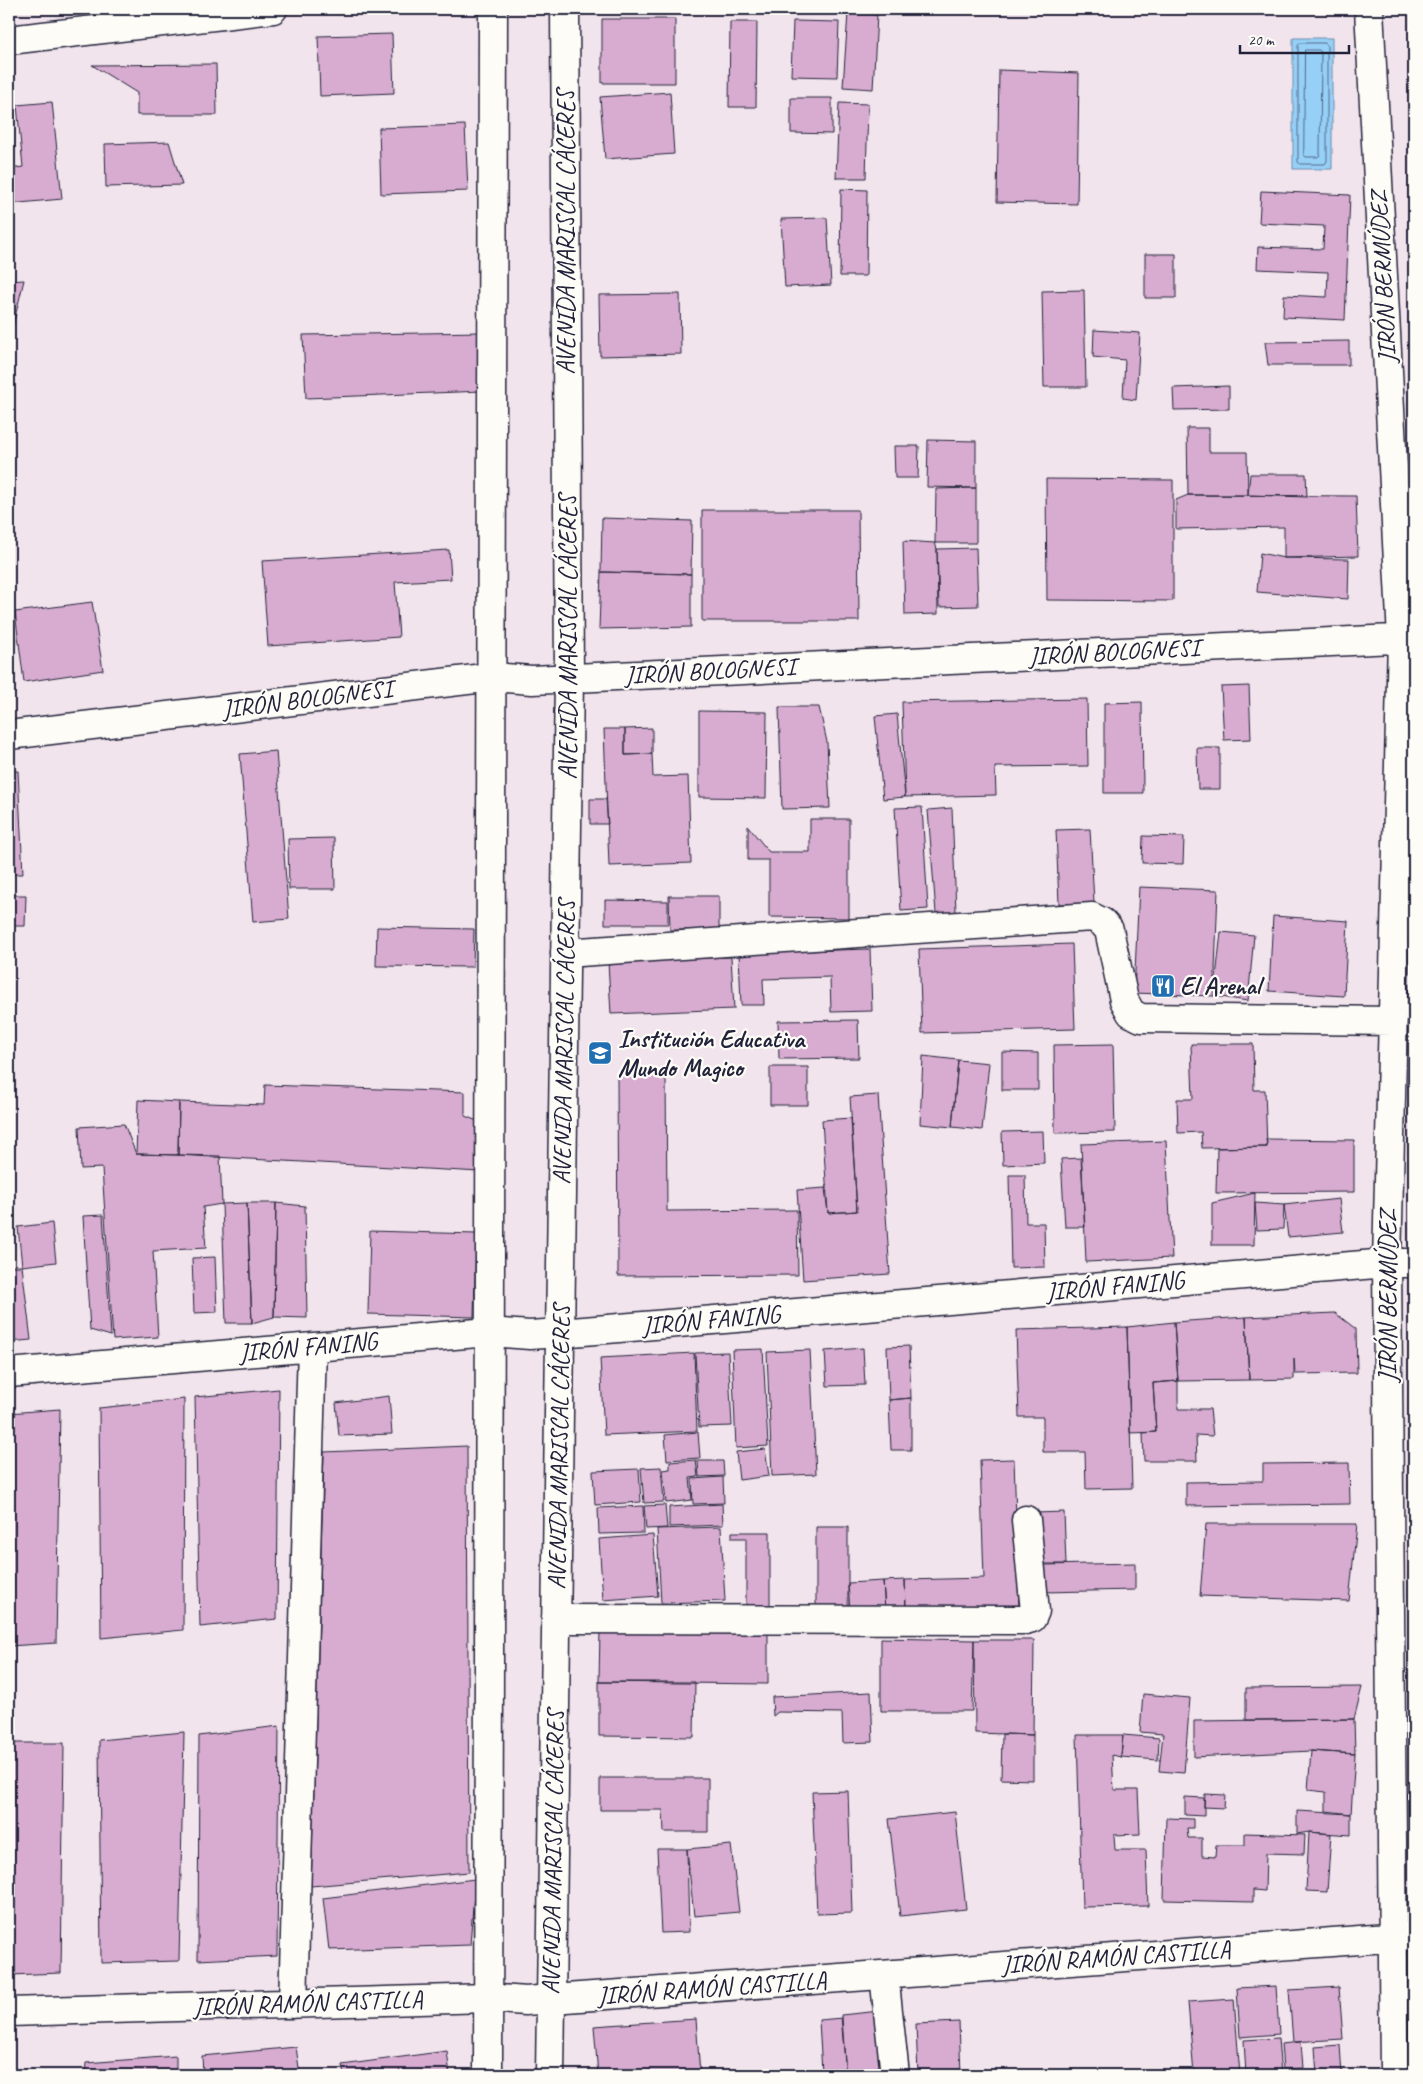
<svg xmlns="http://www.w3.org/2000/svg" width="1423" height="2084" font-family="Caveat,sans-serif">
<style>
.water{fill:#97d0f7;stroke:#688aac}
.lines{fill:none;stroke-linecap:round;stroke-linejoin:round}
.shore{stroke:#516886;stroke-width:1}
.building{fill:#d8acd1;stroke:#22223b}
.minor-casing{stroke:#22223b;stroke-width:31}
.secondary-casing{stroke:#22223b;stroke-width:31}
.minor{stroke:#fdfcf7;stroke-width:28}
.secondary{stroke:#fdfcf7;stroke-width:28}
.labels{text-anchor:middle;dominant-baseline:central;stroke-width:4.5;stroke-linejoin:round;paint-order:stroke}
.street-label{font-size:25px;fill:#22223b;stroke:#fdfcf7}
.poi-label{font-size:25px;font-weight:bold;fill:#22223b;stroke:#fdfcf7;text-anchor:start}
</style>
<rect width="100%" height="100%" fill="#f2e4ec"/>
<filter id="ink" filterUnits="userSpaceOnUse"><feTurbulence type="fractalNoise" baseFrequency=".02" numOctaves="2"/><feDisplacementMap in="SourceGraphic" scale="10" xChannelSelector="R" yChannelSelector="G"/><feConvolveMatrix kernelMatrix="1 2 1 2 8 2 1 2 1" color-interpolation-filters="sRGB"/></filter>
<g filter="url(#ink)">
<path class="water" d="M1293,38H1332V169H1293Z"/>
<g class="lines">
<path class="shore" d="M1300,43H1325L1327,45V161L1325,164H1300L1298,162V46Z
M1305,50H1319L1321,52L1320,155L1318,157H1306L1304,155Z"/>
</g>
<path class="building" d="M848,13L877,15L873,89L843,87Z
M602,19H675V83H602Z
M793,21L839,22L837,77L791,76Z
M730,22H757L756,107H729Z
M1414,31V152L1410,151L1411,35Z
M392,34L394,93L320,96L318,36Z
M216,64L217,115H137V93L92,65Z
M999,70L1079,73L1077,204L997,202Z
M670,92L674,154L605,159L600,97Z
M791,98H832V134L791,133Z
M52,102L62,199L9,204V169L23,167L17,105Z
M839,103L868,104L866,178H836Z
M465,125L468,191L381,194L379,128Z
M169,142L182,185L106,187L105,144Z
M841,189L867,190L866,276H840Z
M1261,191L1350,195L1345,320L1283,317L1284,295L1327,297L1328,272L1257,269L1258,247L1323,249L1324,226L1259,223Z
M827,218L831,285L785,287L781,219Z
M1145,254H1176V298H1145Z
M24,280L9,342V281Z
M1084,290L1086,387H1044L1042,291Z
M680,294L681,354L600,356L599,295Z
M1094,330L1140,333L1136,400L1123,398L1125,360L1093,357Z
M482,332L483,391L306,398L303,335Z
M1349,341V365H1268L1265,342Z
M1229,386V409L1174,410L1173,388Z
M1187,428H1209V452H1247L1248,495H1188Z
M928,440L976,441V488L927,487Z
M894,446H919L918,478H895Z
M1250,474H1306L1307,497L1248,495Z
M1046,479L1173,480V601L1047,600Z
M976,488V543H935L936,489Z
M1188,495L1356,496L1358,556L1284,558V527L1176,529V500Z
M702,510H858L859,621H702Z
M602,518L692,521L691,574L601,572Z
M903,541L935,543L937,549L938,614L905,615Z
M976,548L978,606L939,607L937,549Z
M449,550L451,579L395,582L399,637L268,646L262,561Z
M1260,553L1284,558L1349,559L1348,599L1257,592Z
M601,572L691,574V627L599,629Z
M92,602L103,670L24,682L15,612Z
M1249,686L1251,739L1224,740L1221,687Z
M1087,699L1088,766L995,767L996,795L905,797L902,702Z
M1142,702L1143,793H1104V703Z
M779,707H819L827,742L830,808L782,809Z
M699,711L767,712L766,798L699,797Z
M897,714L905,797L883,799L875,716Z
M652,728V754L625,755V729Z
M604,729H625V755L652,754L653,777L688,776L691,863L609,866Z
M1197,748H1220V789H1198Z
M276,751L289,919L253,922L240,754Z
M9,771H18L23,874H9Z
M590,799H606L608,824H590Z
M922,807L928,909L901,911L895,808Z
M952,808L956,912L936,913L928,810Z
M810,819H849V918L769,917V860H748V826L769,852H810Z
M1090,829L1094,903L1059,904L1056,830Z
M1143,836L1184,837L1183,864L1142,863Z
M334,838L335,889H289L288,839Z
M1139,887L1218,890L1214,996L1134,993Z
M9,895H26L25,926H9Z
M669,896H719V930H670Z
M605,900L668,901V924H605Z
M1273,916L1348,921L1344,996L1269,991Z
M377,927L474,929L473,967L376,966Z
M1221,932L1254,935L1248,1001L1214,996Z
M1072,944L1075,1029L922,1033L919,949Z
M870,949L872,1011L831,1012L830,977L763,979L764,1005H741L739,953Z
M731,957L734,1009L611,1014L608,962Z
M858,1020L859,1058L779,1059L778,1021Z
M1113,1044L1115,1132L1055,1133L1054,1045Z
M1191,1044H1253L1254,1090H1265L1267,1147L1202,1148L1201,1132L1178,1133L1177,1099H1193Z
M1002,1052L1038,1053V1090H1002Z
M923,1056L958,1060L952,1127L920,1124Z
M958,1060L989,1063L982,1130L952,1127Z
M770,1067H808V1105H770Z
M617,1074L666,1075L667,1211L797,1210L798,1275L618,1276Z
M265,1085L465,1092V1116L482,1123L480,1172L178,1155L179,1102L264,1105Z
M878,1095L890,1274L803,1280L797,1190L825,1188L828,1213L857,1211L850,1097Z
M138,1100L179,1102L178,1155L136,1154Z
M851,1118L857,1211L828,1213L822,1120Z
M124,1124L136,1154L220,1156L222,1204L203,1207L206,1248L153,1251L158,1337L113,1340L102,1168L81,1169L79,1127Z
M1043,1131L1044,1163L1003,1165L1002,1132Z
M1266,1139L1354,1140V1192L1216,1193L1217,1148L1267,1147Z
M1166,1141L1172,1258L1086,1262L1081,1144Z
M1081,1158L1085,1227H1065L1061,1159Z
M1009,1175H1025L1026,1223H1044L1045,1267L1011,1268Z
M1255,1193L1254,1245H1212V1203Z
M1339,1199L1343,1232L1288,1237L1284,1205Z
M247,1203H276L274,1317L252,1323Z
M247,1203L252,1323H226L222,1204Z
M276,1203L305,1206L307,1318L274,1317Z
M1255,1203L1284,1205L1283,1229L1257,1230Z
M103,1215L111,1336L90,1330L83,1216Z
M52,1223L56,1262L22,1266L18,1227Z
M370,1231L476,1234L474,1317L368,1314Z
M215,1257L217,1312L194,1313L192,1258Z
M9,1266H22L31,1340L9,1342Z
M1335,1313L1356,1329L1357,1373L1295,1374L1294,1358V1379L1249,1380L1246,1317Z
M1246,1317L1249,1380L1178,1381L1174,1322Z
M1174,1322L1178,1381L1153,1383L1156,1432L1130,1433L1127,1327Z
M1127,1327L1132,1488L1086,1489L1085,1452H1043V1417H1019L1016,1330Z
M909,1346L911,1398L889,1400L887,1347Z
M863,1348L865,1385L827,1386L825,1351Z
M763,1349L768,1446L736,1448L732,1350Z
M810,1350L816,1474L772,1476L767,1352Z
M728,1352L732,1426L699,1427L695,1353Z
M694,1353L697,1431L604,1435L600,1358Z
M1178,1381V1409H1210L1213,1436L1196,1435L1197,1461H1144L1143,1433L1156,1432L1153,1383Z
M279,1389L277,1619L200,1627L195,1397Z
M389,1396L392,1434L339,1436L336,1403Z
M911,1398V1450H891L889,1400Z
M184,1399L183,1630L101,1638L99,1408Z
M60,1409L56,1643L9,1646V1413Z
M698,1432L700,1458L667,1460L665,1435Z
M467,1446L469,1872L311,1886L324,1452Z
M765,1449L769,1476L739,1480L736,1452Z
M1014,1459L1019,1608L906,1610L905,1580L984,1578L980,1460Z
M696,1460L698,1477L690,1478L692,1500L666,1503L663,1470L670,1469V1462Z
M698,1461H723L724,1476L699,1477Z
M1349,1463L1350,1504L1186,1506V1482L1263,1481V1464Z
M661,1467L664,1502L644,1503L641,1468Z
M639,1469L641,1502L595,1505L593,1471Z
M723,1477L724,1503L693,1504L692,1479Z
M722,1504L723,1525L669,1527V1507Z
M665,1505L667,1528L646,1529L644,1506Z
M643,1506L644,1533L599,1534L598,1508Z
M1064,1512L1066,1564H1037L1035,1513Z
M1206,1524H1357L1349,1601L1200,1596Z
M721,1527L725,1601L661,1603L657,1529Z
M816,1527H848V1608H816Z
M732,1532H770V1608L746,1609V1538H732Z
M653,1535L658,1596L603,1600L599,1539Z
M1135,1563V1590L1044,1592V1565Z
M905,1580L906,1610H885L883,1581Z
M883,1581L885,1610L850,1612L848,1583Z
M600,1629L768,1631V1684L599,1682Z
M881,1638L974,1640L972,1711H881Z
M974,1640H1034L1033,1735L975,1733Z
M599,1682H695L694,1737L599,1736Z
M1362,1687L1354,1719L1246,1720V1688Z
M871,1692L873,1742L843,1743L842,1713L778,1712L773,1716L772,1697Z
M1143,1694L1190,1698L1184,1773L1159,1771L1163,1734L1140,1732Z
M1354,1719L1355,1754L1311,1751L1194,1757V1721Z
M279,1726L277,1956L198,1960L199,1736Z
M184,1732L179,1961L101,1963L99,1740Z
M1002,1734L1033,1735V1780L1001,1779Z
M1077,1735H1123L1121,1757L1112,1755L1114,1790H1138L1140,1834L1114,1835L1115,1850H1146L1148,1906L1082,1907Z
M1123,1735L1159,1738L1158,1760L1121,1757Z
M9,1743H64L61,1973L9,1975Z
M1311,1751L1355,1754L1351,1814L1326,1811V1792L1308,1790Z
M600,1778H708V1832H664L663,1810H600Z
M848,1791L852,1913L817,1914L812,1792Z
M1205,1794L1225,1795L1224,1808L1204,1807Z
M1185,1797L1204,1798V1816L1185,1815Z
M1297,1811L1351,1814V1835L1309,1832L1297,1834Z
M955,1812L966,1909L900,1916L889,1819Z
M1166,1818L1193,1819V1828H1187L1188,1838H1202V1856L1215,1857L1216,1845H1245V1833L1305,1835L1304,1854L1266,1853L1265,1891L1253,1890V1902L1164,1900Z
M1309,1832L1331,1834L1327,1892L1306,1891Z
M731,1845L739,1912L694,1916L687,1849Z
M657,1849H687L689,1932L661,1933Z
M475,1879L470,1945L329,1950L323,1898Z
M1276,1986L1279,2034L1240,2037L1237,1988Z
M1339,1987L1343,2039L1293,2042L1289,1990Z
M1234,1999L1240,2075H1194L1188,2002Z
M880,2011L885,2074L846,2075L841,2015Z
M842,2018L846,2075L822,2073L819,2020Z
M696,2019L700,2075H598L594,2026Z
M959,2022L961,2075H918L916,2024Z
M1278,2038L1281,2075H1246L1244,2040Z
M1301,2042L1303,2068L1283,2069L1281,2044Z
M1340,2045L1342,2075H1317L1315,2047Z
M296,2047L300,2075H203L202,2056Z
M447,2051L450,2075H344L342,2065Z
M176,2056V2075H85L86,2063Z
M1314,2070V2075H1292L1291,2071Z"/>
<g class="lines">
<defs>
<path id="minor" d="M1369,9L1402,638L1387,1263L1394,2075
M9,40L273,9
M9,735L492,677L532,680L1414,638
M565,953L1092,917L1102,922L1109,930L1124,1000L1131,1013L1141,1018L1393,1021
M9,1373L489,1332L530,1335L560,1333L1387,1263H1414
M556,1619L1025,1620L1032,1618L1035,1611L1026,1520
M884,1975L895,2075
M293,2004L312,1347
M9,2012L488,1998L525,2001L1414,1936"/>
<path id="secondary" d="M488,2075L493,9
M550,2075L569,678L565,9"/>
</defs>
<use href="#minor" class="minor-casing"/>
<use href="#secondary" class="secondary-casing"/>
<use href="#minor" class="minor"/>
<use href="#secondary" class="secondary"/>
</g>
</g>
<defs>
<symbol id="restaurant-square" viewBox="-11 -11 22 22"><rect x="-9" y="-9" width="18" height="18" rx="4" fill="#1f6fb2" stroke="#fdfcf7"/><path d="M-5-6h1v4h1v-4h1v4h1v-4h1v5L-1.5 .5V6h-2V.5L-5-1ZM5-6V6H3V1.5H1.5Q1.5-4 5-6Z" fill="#fff"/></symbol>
<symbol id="school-square" viewBox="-11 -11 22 22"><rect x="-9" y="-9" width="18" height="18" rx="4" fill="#1f6fb2" stroke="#fdfcf7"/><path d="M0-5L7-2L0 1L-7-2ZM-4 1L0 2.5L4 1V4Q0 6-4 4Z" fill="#fff"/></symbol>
</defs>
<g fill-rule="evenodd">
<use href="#restaurant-square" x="1149" y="972" width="28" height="28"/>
<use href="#school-square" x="586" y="1039" width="28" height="28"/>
</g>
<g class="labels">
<g class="street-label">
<text transform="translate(566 232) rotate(-90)">AVENIDA MARISCAL CÁCERES</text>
<text transform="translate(1383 277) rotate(-93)">JIRÓN BERMÚDEZ</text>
<text transform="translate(568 637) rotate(-90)">AVENIDA MARISCAL CÁCERES</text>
<text transform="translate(1114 652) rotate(-3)">JIRÓN BOLOGNESI</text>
<text transform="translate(710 671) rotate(-3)">JIRÓN BOLOGNESI</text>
<text transform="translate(307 699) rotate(-7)">JIRÓN BOLOGNESI</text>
<text transform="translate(564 1042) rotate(-89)">AVENIDA MARISCAL CÁCERES</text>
<text transform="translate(1115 1286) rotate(-5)">JIRÓN FANING</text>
<text transform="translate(1388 1296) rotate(-90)">JIRÓN BERMÚDEZ</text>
<text transform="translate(711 1320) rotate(-5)">JIRÓN FANING</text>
<text transform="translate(308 1347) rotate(-5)">JIRÓN FANING</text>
<text transform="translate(559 1447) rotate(-89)">AVENIDA MARISCAL CÁCERES</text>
<text transform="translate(553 1852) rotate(-89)">AVENIDA MARISCAL CÁCERES</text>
<text transform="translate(1116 1957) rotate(-4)">JIRÓN RAMÓN CASTILLA</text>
<text transform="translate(712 1988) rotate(-4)">JIRÓN RAMÓN CASTILLA</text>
<text transform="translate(308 2003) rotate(-2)">JIRÓN RAMÓN CASTILLA</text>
</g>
<g class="poi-label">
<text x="1180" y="986">El Arenal</text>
<text x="618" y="1039">Institución Educativa<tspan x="618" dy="29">Mundo Magico</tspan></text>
</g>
</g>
<rect width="1423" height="2084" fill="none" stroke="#fdfcf7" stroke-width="30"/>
<rect x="15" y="15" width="1393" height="2054" fill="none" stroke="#22223b" stroke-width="2" filter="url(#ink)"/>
<path d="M1240 45v8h109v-8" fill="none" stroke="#22223b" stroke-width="2.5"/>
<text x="1248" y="45" font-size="15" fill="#22223b" stroke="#fdfcf7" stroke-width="4" paint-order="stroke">20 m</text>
</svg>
